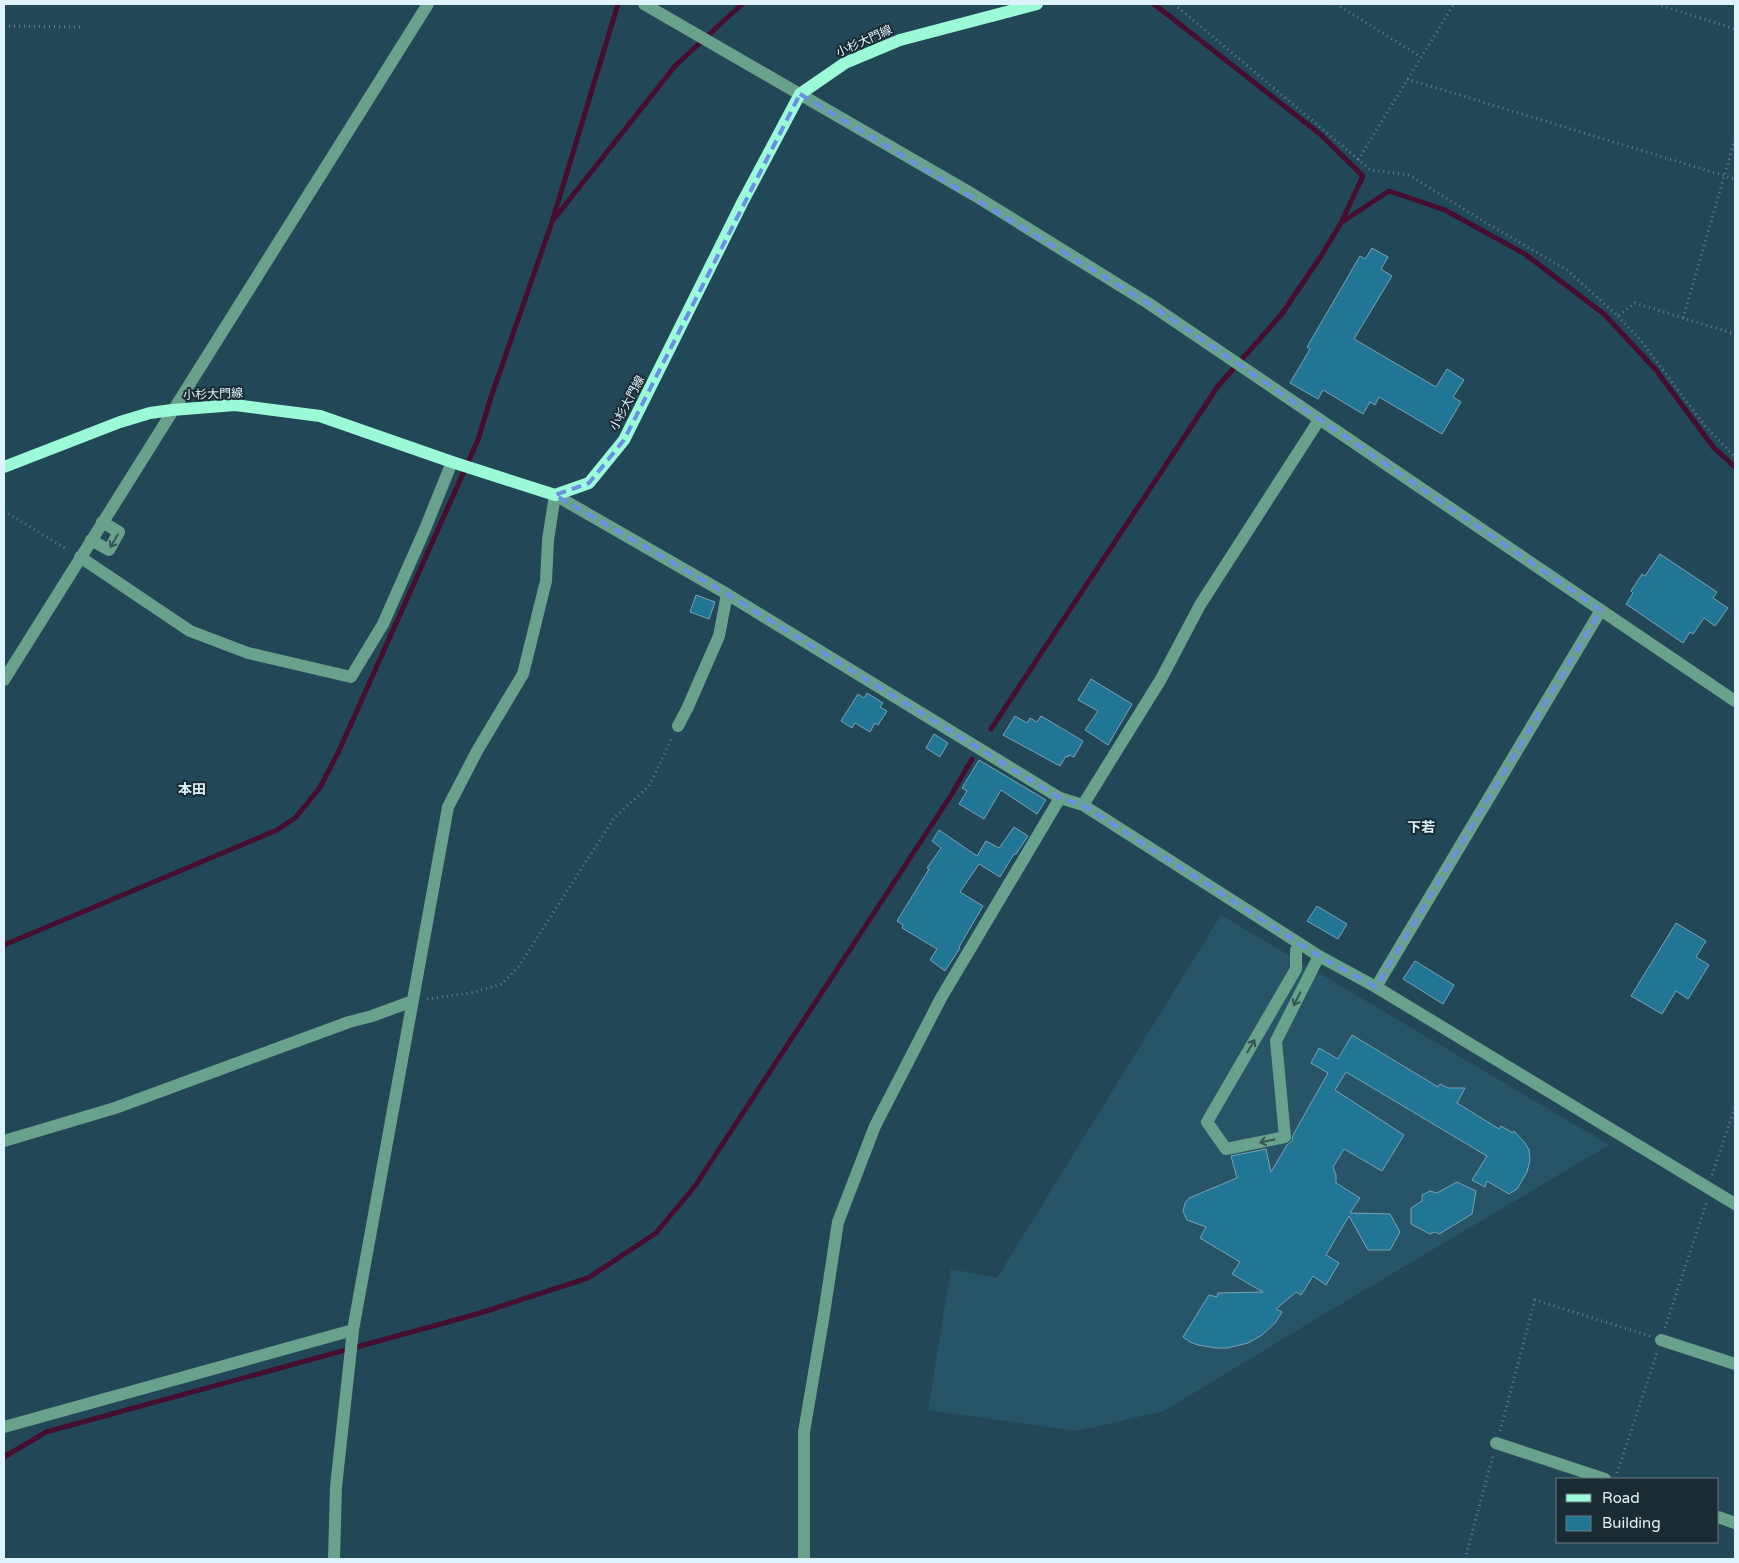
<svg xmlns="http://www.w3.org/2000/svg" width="1739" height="1563" font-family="'Varela Round','Noto Sans JP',sans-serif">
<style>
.built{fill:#275567}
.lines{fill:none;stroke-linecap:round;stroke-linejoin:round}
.stream{stroke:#450e2e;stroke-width:5}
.building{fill:#217595;stroke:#7ba2b4}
.path{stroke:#61818f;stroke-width:3;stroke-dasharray:1 4;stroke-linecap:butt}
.minor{stroke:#68a18c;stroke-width:12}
.major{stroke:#9bfad7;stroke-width:12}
.oneway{stroke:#365452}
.marked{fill:none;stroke:#6a90e6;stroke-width:4;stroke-dasharray:10 6;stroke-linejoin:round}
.labels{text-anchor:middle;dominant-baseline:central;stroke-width:4;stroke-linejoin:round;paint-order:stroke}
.street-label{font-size:12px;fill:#def3fc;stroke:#1b2b32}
.neighbourhood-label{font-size:14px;font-weight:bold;fill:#def3fc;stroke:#1b2b32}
</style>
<rect width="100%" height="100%" fill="#224757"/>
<path class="built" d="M1221,915L1609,1145L1316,1319L1164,1411L1077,1431L928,1410L951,1269L997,1278Z"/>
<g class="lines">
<path class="stream" d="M554,219L675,66L742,4
M1342,222L1389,191L1445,210L1525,254L1604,314L1656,370L1714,448L1735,467
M991,729L1218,386L1281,315L1321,256L1341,223L1363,176L1320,134L1154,4
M4,945L277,830L295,818L319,789L338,753L478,440L491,397L552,222L618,4
M4,1457L46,1432L477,1314L588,1278L656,1233L695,1186L950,797L972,759"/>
</g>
<path class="building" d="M1372,248L1388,257L1381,269L1392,276L1354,339L1436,387L1447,369L1464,380L1453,397L1461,402L1442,434L1379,397L1375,405L1370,402L1363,414L1323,390L1318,399L1290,383L1310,349L1307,347L1360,256L1365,259Z
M1660,554L1717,592L1713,598L1728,608L1715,626L1704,618L1693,634L1690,632L1683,643L1626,604L1633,593L1631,591L1642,574L1645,576Z
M696,595L715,602L709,619L690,612Z
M1091,679L1132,704L1108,745L1085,730L1098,711L1078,700Z
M867,693L883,703L880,707L887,711L878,725L875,723L870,732L855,723L852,728L841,721L858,694L864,698Z
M1015,716L1027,723L1030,718L1037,722L1041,716L1083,741L1074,757L1069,755L1068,757L1066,756L1060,766L1003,735Z
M934,734L948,743L940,757L926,748Z
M979,760L1046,800L1037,814L1001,790L984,819L959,804L967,791L962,788Z
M1014,827L1028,836L1016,854H1014L1000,877L979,864L960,892L983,906L959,947L960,948L945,971L930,960L937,949L902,928L903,925L897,921L929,869L927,868L941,848L932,841L939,830L977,856L986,841L999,848Z
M1317,906L1347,924L1338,939L1307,921Z
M1676,923L1706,941L1696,957L1709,965L1688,999L1676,991L1662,1014L1631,996Z
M1415,961L1454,985L1443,1004L1403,979Z
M1352,1035L1438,1087L1440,1084L1448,1088H1465L1457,1103L1499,1129L1501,1126L1513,1133L1514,1131L1525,1143L1529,1150L1530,1160L1527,1172L1517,1189L1509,1194L1487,1181L1485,1187L1472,1180L1487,1156L1346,1072L1335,1090L1404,1135L1382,1171L1344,1149L1333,1167L1336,1175V1183L1360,1198L1350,1213L1390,1214L1400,1232L1390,1250H1368L1349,1216L1326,1255L1339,1263L1326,1285L1313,1276L1301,1295L1296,1292L1276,1309L1282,1312L1275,1323L1262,1335L1248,1343L1227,1348H1216L1198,1345L1190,1342L1183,1337L1209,1295L1217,1297L1218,1293L1263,1292L1232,1274L1240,1262L1200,1238L1206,1227L1187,1220L1183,1211L1185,1203L1189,1198L1237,1178L1231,1156L1266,1149L1271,1172L1287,1145L1292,1141L1293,1135L1328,1073L1311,1063L1319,1048L1338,1059Z
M1457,1182L1476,1191L1472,1214L1439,1234L1435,1232L1430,1234L1411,1224V1208L1422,1201V1195L1430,1191L1437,1193Z"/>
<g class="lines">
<path class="path" d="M1174,4L1371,170L1409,175L1488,224L1567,270L1618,316L1635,303L1735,334
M1336,4L1421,57
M1657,4L1735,29
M4,26L81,27
M1407,79L1735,179
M1358,160L1454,4
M1618,316L1642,342L1705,426L1735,457
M1683,318L1735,139
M4,511L68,550
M427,999L471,993L502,984L519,966L614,818L649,786L672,738
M1712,1175L1735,1107
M1665,1328L1707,1201
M1500,1431L1535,1300L1650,1336
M1617,1473L1657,1353
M1465,1559L1493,1456"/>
<path class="minor" d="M644,4L974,195L1148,303L1735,701
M91,540L109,550L119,532L102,522
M80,557L190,631L248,653L351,677L383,624L425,529L452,462
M4,680L428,4
M678,726L687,709L719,636L727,594
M1083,805L1161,679L1200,605L1319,420
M1300,944L1296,950V969L1207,1122L1226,1149L1285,1137L1276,1041L1319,956
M1376,987L1601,610
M4,1141L115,1108L349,1022L372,1016L413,1001
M1661,1340L1735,1364
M4,1427L353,1330
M1496,1443L1605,1479
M1718,1517L1735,1523
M334,1559L336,1487L353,1330L448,807L477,751L523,674L546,581L548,540L555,495L727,594L1060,798L1083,805L1319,956L1376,987L1735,1204
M804,1559V1432L824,1314L838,1222L875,1126L941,998L1060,798"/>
<path class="major" d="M4,467L120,422L150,413L172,410L235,405L320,416L452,462L555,495L589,483L624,440L742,203L800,94L845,63L900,40L1037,4"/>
</g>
<defs><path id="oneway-shaft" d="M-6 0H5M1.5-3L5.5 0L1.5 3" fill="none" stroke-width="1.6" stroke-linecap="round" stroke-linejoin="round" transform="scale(1.25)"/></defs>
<g class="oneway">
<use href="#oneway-shaft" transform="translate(114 541) rotate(120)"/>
<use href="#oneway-shaft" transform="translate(1297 999) rotate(117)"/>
<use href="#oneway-shaft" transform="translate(1251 1046) rotate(-60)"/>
<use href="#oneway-shaft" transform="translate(1267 1141) rotate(169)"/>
</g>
<path class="marked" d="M800,94L1148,303L1601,610L1376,987L1319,956L1083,805L1060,798L727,594L555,495L589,483L624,440Z"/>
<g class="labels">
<g class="street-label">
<text transform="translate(864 41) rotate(-24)">小杉大門線</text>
<text transform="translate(213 394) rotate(-2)">小杉大門線</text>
<text transform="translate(627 403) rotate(-62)">小杉大門線</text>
</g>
<g class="neighbourhood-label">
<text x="192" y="789">本田</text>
<text x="1421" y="827">下若</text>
</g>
</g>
<rect width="1739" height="1563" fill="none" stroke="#def3fc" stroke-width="10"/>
<rect x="1556" y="1478" width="162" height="65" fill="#1b2b32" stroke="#697b83"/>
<rect x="1566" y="1494" width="25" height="8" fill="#9bfad7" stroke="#697b83"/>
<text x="1602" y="1503" font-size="15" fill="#def3fc">Road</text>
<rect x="1566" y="1516" width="25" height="15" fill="#217595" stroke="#697b83"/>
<text x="1602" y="1528" font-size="15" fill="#def3fc">Building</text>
</svg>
